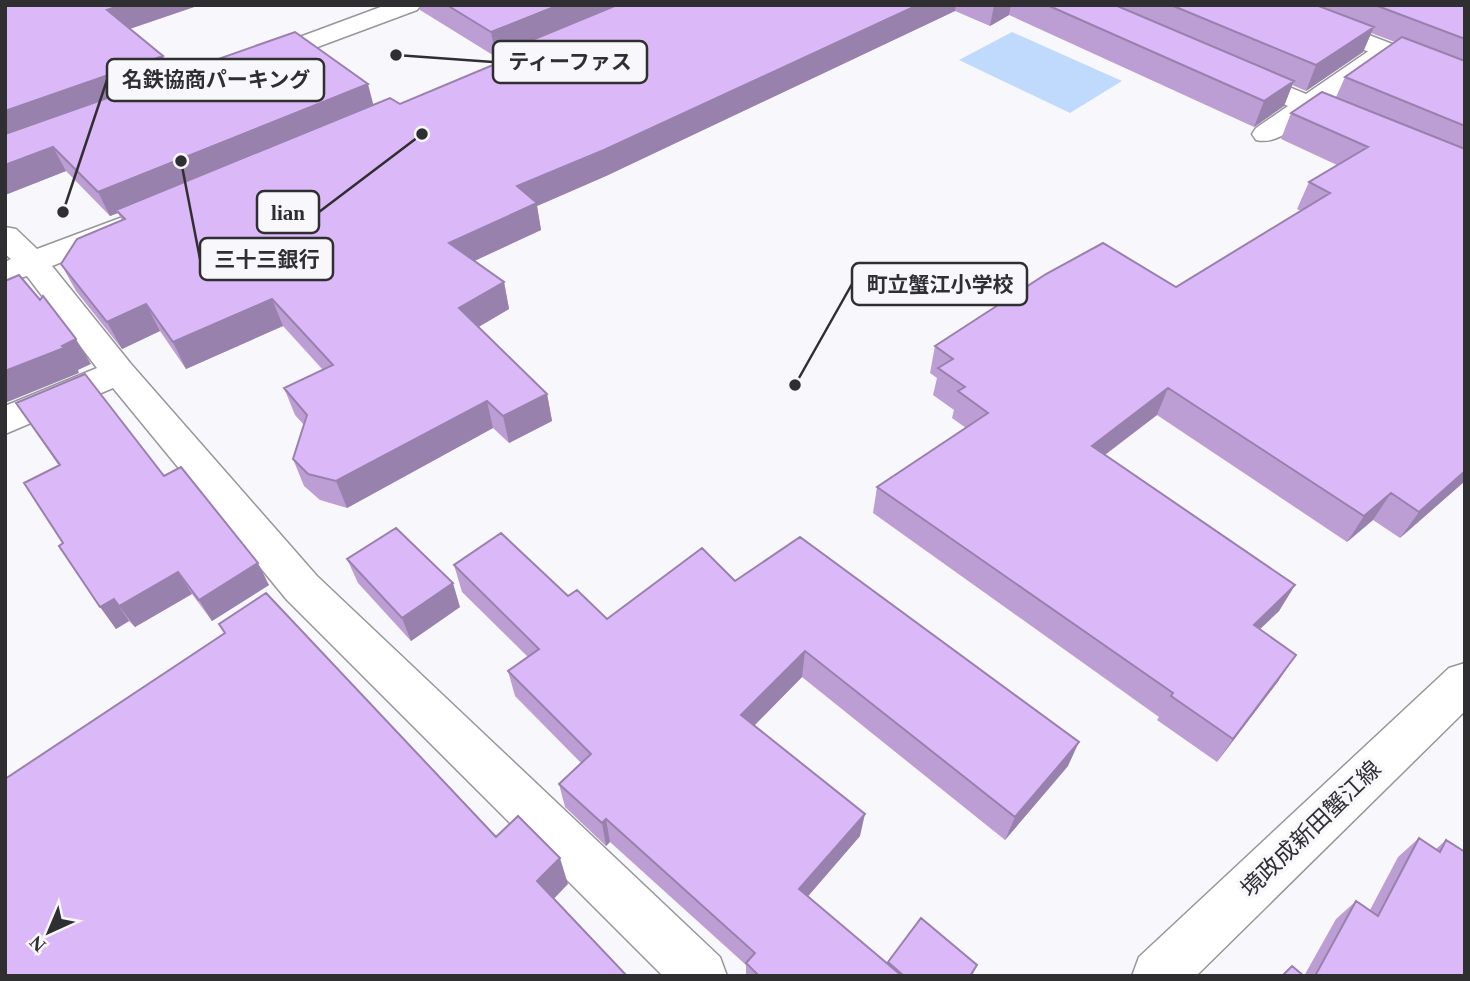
<svg xmlns="http://www.w3.org/2000/svg" width="1470" height="981" font-family="'Times New Roman','Noto Sans JP',serif">
<style>
.water{fill:#bfdafd}
.lines{fill:none;stroke-linecap:round;stroke-linejoin:round}
.minor-casing{stroke:#97979b;stroke-width:3}
.secondary-casing{stroke:#97979b;stroke-width:3}
.minor{fill:#fff;fill-rule:evenodd}
.secondary{fill:#fff;fill-rule:evenodd}
.wall{fill:#bc9ed4}
.shaded-wall{fill:#9981ad}
.building{fill:#dbb8f7;stroke:#9981ad;stroke-width:2}
.labels{text-anchor:middle;dominant-baseline:central;stroke-width:7;stroke-linejoin:round;paint-order:stroke}
.near-street-label{font-size:23px;fill:#2f2f31;stroke:#f8f8fc}
.leader{fill:none;stroke:#2f2f31;stroke-width:2.5}
.callout-dot{fill:#2f2f31;stroke:#f8f8fc;stroke-width:2.5}
.callout{fill:#f8f8fc;stroke:#2f2f31;stroke-width:2.5}
.callout-label{font-size:21px;text-anchor:middle;font-weight:bold;fill:#2f2f31}
</style>
<rect width="100%" height="100%" fill="#f8f8fc"/>
<path class="water" d="M1012,32L1122,81L1070,113L959,60Z"/>
<g class="lines">
<defs>
<path id="minor" d="M386,5H421L417,10L269,65L260,68L251,65L247,60L251,55Z
M1385,43L1394,46L1398,51L1394,56L1328,103L1362,118L1366,124L1362,130L1352,132L1342,130L1310,116C1294,127 1277,145 1256,140L1252,134L1256,128L1288,106L1231,81L1227,75L1231,69L1240,67L1306,94L1376,46Z
M120,218L131,220L135,227L131,234L52,266L131,364L317,576L720,957L727,976H663L287,600L113,388L5,434V406L97,368L27,276L11,281L5,280V262L11,259L5,254V227L16,229L37,249Z"/>
<path id="secondary" d="M1257,5H1291L1465,72V89L1261,10Z
M1465,663V711L1196,976H1132L1139,957L1449,668Z"/>
</defs>
<use href="#minor" class="minor-casing"/>
<use href="#secondary" class="secondary-casing"/>
<use href="#minor" class="minor"/>
<use href="#secondary" class="secondary"/>
</g>
<path class="wall" d="M5,5H200L130,29L171,75L374,105L400,104L516,55V49L496,57L420,10L419,5H1465V481L1400,538L1373,520L1347,542L1157,415L1105,455L1295,585L1279,611L1260,629L1279,680L1217,762L1157,720L1159,717L873,513L877,487L966,428L952,418L954,410L933,395L937,378L930,373L935,346L1176,287L1301,211L1297,209L1309,182L1337,165L1281,139L1291,113L1336,97L1345,77L1395,42L1371,33L1363,52L1306,91L1292,85L1284,106L1254,127L1009,15L990,26L955,11L606,176L537,206L541,230L474,261L504,282L509,309L478,327L547,394L552,421L509,443L493,428L347,508L320,500L304,486L293,459L304,425L295,415L284,388L323,370L283,326L186,369L160,331L122,349L76,291L61,264L122,220L118,213L110,216L66,171L5,195Z
M16,403L164,476L269,585L212,621L192,594L135,627L129,621L116,629L63,543L59,466Z
M347,559L460,607L411,641L358,583Z
M454,565L568,596L607,619L735,581L1068,766L1005,840L802,677L754,726L860,836L808,896L887,964L888,962L977,965L972,976H746V965L610,842L606,846L565,807L559,784L581,763L515,696L508,671L528,657L462,592Z
M1419,838L1436,849L1446,840L1465,976H1304L1336,919L1356,901L1370,910L1398,857Z"/>
<path class="shaded-wall" d="M122,5H200L117,33L107,10Z
M559,5H622L515,47L516,49L496,57L491,32Z
M918,5H956L955,11L606,176L537,206L541,230L455,270L449,243L517,186Z
M994,5H1011L1009,15L990,26Z
M1374,27L1363,52L1306,91L1316,65Z
M163,56L172,80L5,140V111Z
M1294,81L1284,106L1254,127L1264,101Z
M368,84L374,107L116,210L118,213L110,216L98,192Z
M53,147L66,171L5,195V165Z
M504,282L509,309L465,335L459,308Z
M272,299L283,326L186,369L173,342Z
M146,304L160,331L122,349L107,322Z
M76,339L91,364L78,370L79,373L5,403V371Z
M1168,388L1157,415L1082,472L1092,446Z
M547,394L552,421L509,443L503,416Z
M487,401L493,428L347,508L336,481Z
M1465,471V481L1400,538L1419,512Z
M1391,493L1373,520L1347,542L1364,516Z
M258,563L269,585L212,621L199,600Z
M178,572L192,594L135,627L119,606Z
M453,583L460,607L411,641L402,618Z
M1295,585L1279,611L1238,650L1254,625Z
M114,599L129,621L116,629L100,607Z
M805,651L802,677L741,739V715Z
M1296,655L1279,680L1217,762L1233,739Z
M1079,742L1068,766L1005,840L1015,817Z
M865,814L860,836L797,909L799,889Z
M606,819L610,842L606,846L602,823Z
M560,858L568,884L546,907L537,881Z"/>
<path class="building" d="M5,5H122L107,10L163,56L5,111Z
M447,5H559L491,32Z
M617,5H918L604,150L517,186L537,203L449,243L504,282L459,308L547,394L503,416L487,401L336,481L308,474L293,459L307,415L284,388L333,365L272,299L173,342L146,304L107,322L61,264L77,239L125,219L116,210L390,98L400,104L524,52L515,47Z
M1047,5H1115L1294,81L1264,101Z
M1171,5H1316L1374,27L1316,65Z
M1375,5H1465V39Z
M295,32L368,84L98,192L53,147L5,165V134Z
M1402,37L1465,61V126L1345,77Z
M1322,92L1465,149V471L1419,512L1391,493L1364,516L1168,388L1092,446L1295,585L1254,625L1296,655L1233,739L1171,696L1173,693L877,487L988,413L958,391L965,387L938,368L953,359L935,346L1046,274L1103,243L1176,287L1330,193L1309,182L1368,147L1291,113Z
M19,275L40,300L43,296L76,339L62,346L64,348L5,371V281Z
M85,374L164,476L181,467L258,563L199,600L178,572L119,606L114,599L100,607L59,546L63,543L24,483L60,465L16,403Z
M396,528L453,583L402,618L347,559Z
M501,533L568,596L577,590L607,619L702,548L735,581L800,537L1079,742L1015,817L805,651L741,715L865,814L799,889L902,976H759L746,963L755,953L606,819L602,823L559,784L591,754L508,671L539,649L454,565Z
M266,593L496,837L518,816L560,858L537,881L627,976H5V779L225,633L219,624Z
M1419,838L1440,852L1446,840L1465,852V976H1315L1356,901L1378,916Z
M921,918L977,965L970,976H904L888,962Z
M1292,966L1304,976H1282Z"/>
<g class="labels">
<g class="near-street-label">
<text transform="translate(1311 829) rotate(-44)">境政成新田蟹江線</text>
</g>
</g>
<path class="leader" d="M396 55L493 62M63 212L107 80M422 134L319 212M181 161L200 259M795 385L852 284"/>
<g class="callout-dot">
<circle cx="396" cy="55" r="7"/>
<circle cx="63" cy="212" r="7"/>
<circle cx="422" cy="134" r="7"/>
<circle cx="181" cy="161" r="7"/>
<circle cx="795" cy="385" r="7"/>
</g>
<g class="callout">
<rect x="493" y="41" width="154" height="42" rx="7"/>
<rect x="107" y="59" width="217" height="42" rx="7"/>
<rect x="257" y="191" width="62" height="42" rx="7"/>
<rect x="200" y="238" width="133" height="42" rx="7"/>
<rect x="852" y="263" width="175" height="42" rx="7"/>
</g>
<g class="callout-label">
<text x="570" y="69">ティーファス</text>
<text x="216" y="87">名鉄協商パーキング</text>
<text x="288" y="220">lian</text>
<text x="267" y="267">三十三銀行</text>
<text x="940" y="292">町立蟹江小学校</text>
</g>
<rect width="1470" height="981" fill="none" stroke="#2f2f31" stroke-width="14"/>
<g transform="translate(49 932) rotate(224)" stroke="#f8f8fc" stroke-width="5" paint-order="stroke">
<path d="M0-5L12 26L0 18L-12 26Z" fill="#2f2f31"/>
<text y="-10" font-size="19" font-weight="bold" text-anchor="middle" fill="#2f2f31">N</text>
</g>
</svg>
